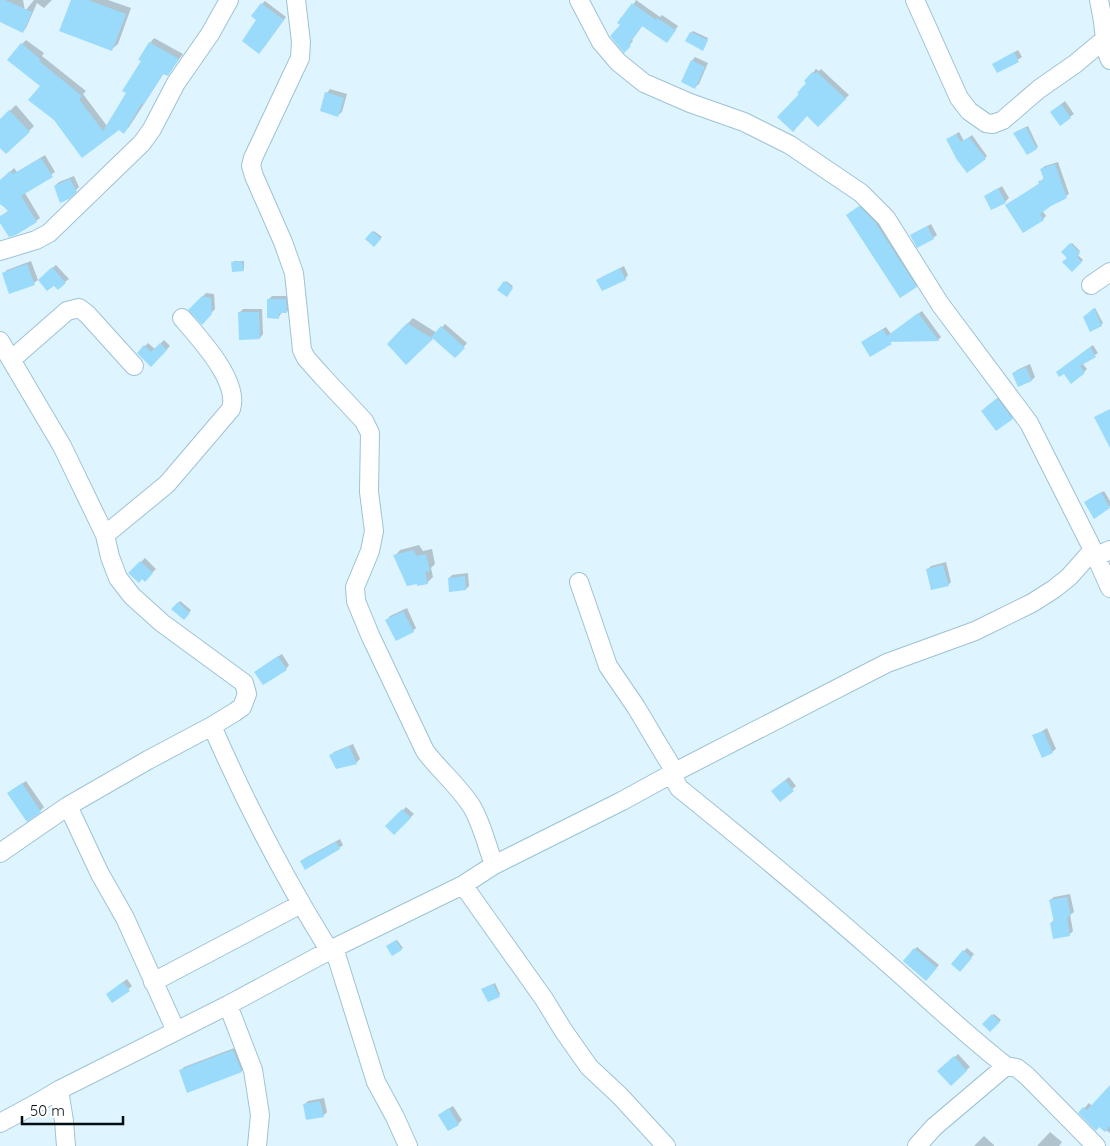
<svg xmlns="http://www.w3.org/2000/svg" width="1110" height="1146" font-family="Quicksand,sans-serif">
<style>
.shadow{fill:#0003}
.building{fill:#9adbfb}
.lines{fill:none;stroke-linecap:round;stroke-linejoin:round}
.minor-casing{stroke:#9fc2d4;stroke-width:20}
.minor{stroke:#fff;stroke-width:18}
</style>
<rect width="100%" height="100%" fill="#def4ff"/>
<path class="shadow" d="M3,0H23L25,11L34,0H52L44,8L37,3L26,28L23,31L0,21V6Z
M72,0H108L131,8L118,44L112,49Z
M636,0L660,17L662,15L678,26L670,38L643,25L632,40L633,41L624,51L622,25Z
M265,1L286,17L262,50L258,20L262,4Z
M693,31L708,38L704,48L691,33Z
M154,38L183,54L167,75L164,73L129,127L124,132L119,129L82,156L41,86L22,44L26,40L44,53L42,56L86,91L83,94L107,126L127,92L143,61L150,43Z
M1018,50L1022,57L998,72L994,64Z
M695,57L708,63L699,84L695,87L692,61Z
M816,69L819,71L821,69L849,95L818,125L801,94L808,82L806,81Z
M330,89L347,94L342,112L338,115L327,93Z
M1065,101L1074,114L1070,117L1051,112Z
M16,105L34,126L29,131L0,146V120Z
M1028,126L1038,147L1027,153L1016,132Z
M959,132L964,141L972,135L987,156L985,158L948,139Z
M45,155L55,172L25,193L40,218L36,221L0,220V217L8,211L0,202V182L14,168L17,172Z
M1058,162L1069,194L1042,210L1046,216L1043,219L1007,205L1040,183V182L1044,178L1041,169L1045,166Z
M74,176L79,187L68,198L55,186L59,182Z
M1002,186L1009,198L1005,202L985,197Z
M866,202L922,281L916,286L848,215Z
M931,224L937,235L933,238L911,235Z
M374,231L382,237L374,245L367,239Z
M1072,243L1080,251L1077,254L1083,260L1072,271L1068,258L1063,252Z
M31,261L38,280L34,283L3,274L7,270Z
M234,261H244V269L243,270L232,263Z
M56,265L69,279L65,282L43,276Z
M624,266L628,275L625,279L598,280L602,277Z
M506,281L513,286L506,295L499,290Z
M206,293L214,294L215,309L202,323L190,310Z
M272,296H289L290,308L287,312H282L279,317L269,299Z
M1095,308L1103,323L1101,325L1084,317Z
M243,309H262L263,334L260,338L239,313Z
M922,311L941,337L938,340H894L871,355L866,339L886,327L891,334Z
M413,318L437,333L445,324L467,343L455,357L434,337L406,363L388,344Z
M164,340L170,346L151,366L138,353L148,343L155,349Z
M1093,345L1098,353L1082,363L1087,369L1084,372L1061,369Z
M1030,364L1035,377L1032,380L1019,385L1014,373L1017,370Z
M1001,396L1015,415L1012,418L986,407Z
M1104,491L1110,501V506L1094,517L1088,500Z
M419,545L423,551L432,549L435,564L431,568L433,577L427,583L395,556L400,550Z
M145,558L156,569L145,580L130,573Z
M946,562L951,582L948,585L927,570L931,566Z
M468,573L469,586L466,589L449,578L452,575Z
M180,601L191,610L184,619L173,609Z
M407,608L416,628L413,631L387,620L390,616Z
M282,654L289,665L286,669H259Z
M1047,728L1056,749L1052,752L1034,736Z
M353,744L360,759L357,762L336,767L331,755L334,752Z
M789,777L796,786L780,800L776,788Z
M26,781L44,807L40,811L12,790Z
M406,807L414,814L394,833L387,826Z
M340,839L343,845L339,848L301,862L305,858Z
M1070,894L1074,912L1070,915L1073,931L1069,935L1051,923L1054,920L1050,900L1054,897Z
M397,940L403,948L401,949L389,945Z
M917,947L939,965L926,979L905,960Z
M967,948L974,954L963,967L964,951Z
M127,979L132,986L113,1001L111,991Z
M495,983L500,994L499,996L484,988Z
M994,1014L1001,1020L990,1030L984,1024Z
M237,1047L245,1067L242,1071H180L184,1067Z
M958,1054L970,1067L951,1084L939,1072Z
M1110,1087V1133L1080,1113L1089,1103L1092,1106Z
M324,1098L327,1112L323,1116L304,1105L308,1101Z
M453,1106L462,1120L458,1124L443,1112Z
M1050,1132L1062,1142L1059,1146H1037Z
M984,1136L994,1145V1146H974Z"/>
<path class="building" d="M0,0H5L32,12L23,33L0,22Z
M71,0H88L126,14L112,51L59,31Z
M261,3L284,20L259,54L242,41L256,20L251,16Z
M632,3L656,20L657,18L676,30L667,43L642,26L629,44L631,46L624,53L610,36L620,25L617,23Z
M690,32L708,40L703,51L685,41Z
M149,42L179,59L168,76L163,74L144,104L142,103L124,134L119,130L82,158L54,120L28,100L40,86L7,60L21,43L40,59L39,61L82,96L79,99L103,131L126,93L122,91L141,61L138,60Z
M1014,52L1019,62L997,73L992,64Z
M691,60L705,67L695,89L681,82Z
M812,72L814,74L817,72L846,99L818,127L807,116L793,132L777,117L799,94L797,93L806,83L804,81Z
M325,92L344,98L338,117L320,111Z
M1061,104L1071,118L1060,126L1050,112Z
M9,110L30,132L6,154L0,148V119Z
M1026,127L1037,149L1027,155L1013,133Z
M956,134L961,142L969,137L986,159L967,173L957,160L946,139Z
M41,158L53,177L21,196L37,222L16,235L9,237L0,223V216L9,211L0,204V180L10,171L13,174Z
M1055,164L1067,198L1051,206L1040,214L1044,220L1023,233L1005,205L1039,184L1038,181L1044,180L1040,169Z
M70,179L77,192L69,199L60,203L54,186Z
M998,188L1006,203L991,210L984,196Z
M859,206L875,222L917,287L900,298L846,215Z
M927,226L934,239L917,248L910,235Z
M372,231L381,239L374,247L365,239Z
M1070,243L1080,253L1077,257L1082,262L1072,272L1062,262L1067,258L1061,252Z
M242,261L244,271L232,272L231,262Z
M27,264L35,285L9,294L2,273Z
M52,267L66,283L58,290L54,286L47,291L38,280Z
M620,268L626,280L602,291L596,280Z
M504,281L513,288L507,297L497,290Z
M202,296L211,298L212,314L202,325L188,310Z
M267,299H286L287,313H279V319L267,318Z
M1094,308L1102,326L1090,332L1083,317Z
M238,312H259L260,339L239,340Z
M918,313L939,341L890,342L892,344L870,357L861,342L883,329L887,336Z
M407,323L433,339L406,365L387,344Z
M441,326L465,348L455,358L431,337Z
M160,343L167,350L151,367L137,353L144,345L151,352Z
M1090,347L1096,357L1080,366L1085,373L1071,384L1064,374L1059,377L1056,372Z
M1026,367L1032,381L1018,387L1012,373Z
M997,398L1013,419L996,431L981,411Z
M1110,409V448L1094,417Z
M1101,492L1110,508L1094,519L1084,502Z
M413,550L417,556L426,554L430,571L425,572L428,584L417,586V584L407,586L393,555Z
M140,561L153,573L145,582L142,579L139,583L128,573Z
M943,565L949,586L931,590L926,569Z
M465,576L466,590L449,592L448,578Z
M178,602L190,613L184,620L171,609Z
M403,611L414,632L396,641L385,620Z
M278,656L287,670L263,685L254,672Z
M1043,731L1053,753L1042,758L1032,735Z
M349,746L357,764L336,769L329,755Z
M785,780L794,791L780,802L771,791Z
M22,783L41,812L27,822L7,793Z
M402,809L411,818L394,835L385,826Z
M336,842L340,849L305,870L300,861Z
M1067,897L1071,916L1067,917L1070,936L1053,939L1050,923L1054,922L1049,900Z
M396,940L402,950L392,956L386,946Z
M914,948L937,968L926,981L903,961Z
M963,950L972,958L960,972L951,964Z
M123,982L130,991L112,1003L106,994Z
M493,984L500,997L488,1002L481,989Z
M992,1014L1000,1022L990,1032L982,1024Z
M233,1050L242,1072L187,1093L179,1070Z
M954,1056L967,1071L951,1086L937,1071Z
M1110,1085V1126L1105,1132L1099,1127L1096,1131L1078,1113L1083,1107L1087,1110Z
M320,1101L324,1117L306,1120L303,1104Z
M449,1108L459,1125L448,1131L438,1115Z"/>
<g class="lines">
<defs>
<path id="minor" d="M296,0L301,42L300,58L253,158L251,166L254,176L283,242L294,273L302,350L306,358L322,376L364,421L370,433L369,492L374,531L370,551L355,587L356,601L370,635L425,751C439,770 459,786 472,807C482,824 487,846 494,865
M579,0L601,42L618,62L644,83L690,103L744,122L790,145L861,193L886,218L940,304L1029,423L1093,550L1110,588
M915,0L959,98L969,111L986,123L993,124L1003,120L1039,89L1075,64L1105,39
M1099,0L1103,21L1106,50L1110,60
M0,251L36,240L49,233L142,143L152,129L176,83L210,34L229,0
M1091,285L1110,272
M0,341L62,446L105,535L110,557L118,578L132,596L162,623L244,683L247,694L242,707L235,712L212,726L148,760L68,806L0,853
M11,360L67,311L79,308L87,314L134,366
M105,535L167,484L231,409C240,381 199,338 182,318
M1095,557L1110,550
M579,582L608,666L636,707L658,744L675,772V781L679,788C746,842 812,897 877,954C920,991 961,1031 1006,1066
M212,726C246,804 285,879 329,950
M68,806L100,874L125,918L176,1031
M463,885L544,999L563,1030L589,1067L620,1096L666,1146
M334,948L376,1082L395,1117L408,1146
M153,982L301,904
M228,1005L253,1070L260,1115L257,1146
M59,1090L64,1121L66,1146
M0,1123L37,1103L59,1090L228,1005L334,948L463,885L494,865L622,801L675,772L887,663L975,631L1032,603L1054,589L1069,577L1093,550
M917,1146L934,1127L1006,1066L1017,1068L1027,1076L1096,1146"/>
</defs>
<use href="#minor" class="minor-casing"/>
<use href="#minor" class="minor"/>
</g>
<path d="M22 1116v8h101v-8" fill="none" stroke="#030e14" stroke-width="2.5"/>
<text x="30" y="1116" font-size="15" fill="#030e14" stroke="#ffffff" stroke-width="4" paint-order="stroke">50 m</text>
</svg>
